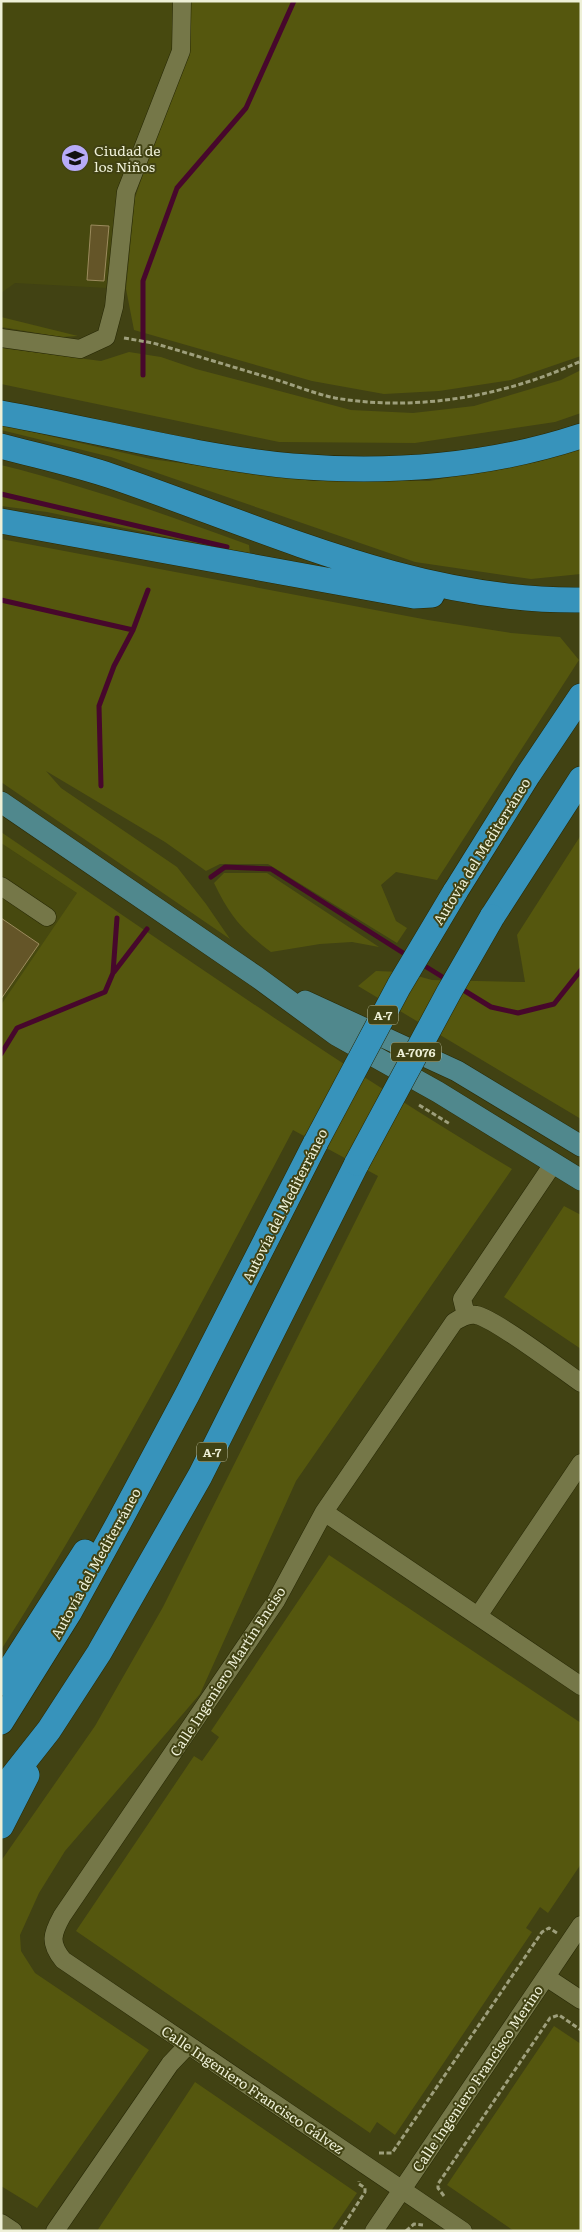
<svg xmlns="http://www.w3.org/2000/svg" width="582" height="2232" font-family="Literata,serif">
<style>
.built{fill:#47490f}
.green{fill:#55570e}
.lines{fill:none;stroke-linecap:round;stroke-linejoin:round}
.stream{stroke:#47072c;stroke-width:5}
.building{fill:#645528;stroke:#9b8b5d}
.minor-casing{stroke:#272805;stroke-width:19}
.major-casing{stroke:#272805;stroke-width:22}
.highway-casing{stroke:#272805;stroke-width:26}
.path{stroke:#9e9f7c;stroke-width:3;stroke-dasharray:5 2.5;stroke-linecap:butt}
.minor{stroke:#757748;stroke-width:18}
.major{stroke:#50888d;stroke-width:21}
.highway{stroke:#3793bb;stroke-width:25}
.highway-bridge-casing{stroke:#272805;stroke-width:26;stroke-linecap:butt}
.highway-bridge{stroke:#3793bb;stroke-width:25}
.labels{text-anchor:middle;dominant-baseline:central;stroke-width:4;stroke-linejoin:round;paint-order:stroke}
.shield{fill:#414213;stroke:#babc9c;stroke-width:1}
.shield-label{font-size:12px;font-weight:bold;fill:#eef0d7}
.poi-label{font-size:14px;fill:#eef0d7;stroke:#414213;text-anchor:start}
.street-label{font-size:14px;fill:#eef0d7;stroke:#414213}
</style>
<rect width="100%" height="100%" fill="#414213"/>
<path class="built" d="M1,1H188L189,48L135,198L126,289L15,283L1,293Z
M1,843L109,914L1,1072Z"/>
<path class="green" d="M188,1H581V356L511,380L439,391L384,394L312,381L134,330L126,289L135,198L162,117Z
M1,317L78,336L61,337L1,327Z
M1,348L101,361L129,352L161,357L196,369L351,410L413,413L474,406L561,380L581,370V413L555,422L415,443L279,442L1,384Z
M1,425L151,459L313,481H429L537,462L581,448V574L531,579L415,562L111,457L1,430Z
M1,465C86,486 167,515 249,545L250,554L47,512L1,506Z
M1,539L428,620L511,633L560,637L579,660L437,880L396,872L381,885L396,921L407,928L397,943L268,864H220L206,871L165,842L46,771L61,788L177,867L206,904L230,939L1,782Z
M1,832C170,947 336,1064 512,1169L296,1481L200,1694L65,1851L39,1893L20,1935L21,1951L35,1973L149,2050L37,2208L1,2186V1861L95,1726L163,1607L378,1176L293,1130C200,1306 109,1481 1,1650V1005L77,893L1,843Z
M581,835V1119L358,986L376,971L403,972L432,980L525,982L517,935Z
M224,873H267L379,947L352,942L320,944L271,952C242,930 230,916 214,883Z
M564,1206L581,1215V1349L504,1297Z
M329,1555L581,1723V1864L548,1913L540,1907L526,1928L532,1932L395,2135L377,2122L370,2133L76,1931L194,1756L202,1761L219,1737L211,1731Z
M554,2026L581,2044V2231H514L447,2185Z
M195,2082L357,2193L331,2231H97Z"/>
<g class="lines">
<path class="stream" d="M143,375V281L177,188L246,108L294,1
M1,494L227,547
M1,600L133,630
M101,786L99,706L114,666L133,630L148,590
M211,877L225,867L271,869L408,956
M420,963L449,981
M114,972L147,929
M460,988L491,1007L518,1013L554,1004L581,970
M1,1054L17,1028L105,992L113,973L117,918"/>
</g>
<path class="building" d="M91,225L109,226L104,281L87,280Z
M1,918L39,944L1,999Z"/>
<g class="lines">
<defs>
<path id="minor" d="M1,338L80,349L106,337L114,307L126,192L181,51L182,1
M1,886L47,917
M466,1315L462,1299L553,1164
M324,1512L581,1686
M478,1616L581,1463
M546,1977L581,2000
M1,2223L13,2231
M55,2231L170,2064L188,2045
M374,2231L581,1925
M463,2231L63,1960C49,1943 52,1934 62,1916L276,1601L324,1512L454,1322C461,1318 467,1314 476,1315C494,1318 561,1369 581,1383"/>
<path id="major" d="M1,802L257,977L336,1035L438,1092L581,1180
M305,1001L457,1071L581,1146"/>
<path id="highway" d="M1,413C97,430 196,457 292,466C391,474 487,467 581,436
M1,446C38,456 75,464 111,476C264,528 415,602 581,600
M1,521L414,596L432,595
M455,892L528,775L581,696
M492,917L581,779
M1,1683L85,1552
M1,1722L69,1613L118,1524L187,1395L316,1142
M1,1791L49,1730L99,1653L200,1476L357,1163
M1,1826L27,1775"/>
</defs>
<use href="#minor" class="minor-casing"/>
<use href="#major" class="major-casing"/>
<use href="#highway" class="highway-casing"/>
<path class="path" d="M124,338L153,343C194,355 236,368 277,380C296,386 316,394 335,398C417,412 506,396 581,361
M419,1105L450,1124
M379,2153H392L542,1932L549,1928L557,1933
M444,2196L438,2188V2184L550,2018L559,2015L581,2030
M340,2231L365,2192V2188L359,2184V2181
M406,2231L414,2224L423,2225"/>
<use href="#minor" class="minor"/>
<use href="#major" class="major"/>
<use href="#highway" class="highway"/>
<defs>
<path id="highway-bridge" d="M316,1142L399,986L455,892
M357,1163L449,992L492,917"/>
</defs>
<use href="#highway-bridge" class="highway-bridge-casing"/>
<use href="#highway-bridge" class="highway-bridge"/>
</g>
<defs>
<symbol id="school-disc" viewBox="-11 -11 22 22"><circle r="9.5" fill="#b7abf8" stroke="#414213"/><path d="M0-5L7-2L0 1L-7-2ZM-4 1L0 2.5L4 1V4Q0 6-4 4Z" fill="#111"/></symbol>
</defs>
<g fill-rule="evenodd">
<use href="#school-disc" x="59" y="142" width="32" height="32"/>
</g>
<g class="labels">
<g class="shield">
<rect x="368" y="1005.5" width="30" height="19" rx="4"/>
<rect x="391" y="1042.5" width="50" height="19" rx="4"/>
<rect x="197" y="1442.5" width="30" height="19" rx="4"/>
</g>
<g class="shield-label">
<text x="383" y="1015">A-7</text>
<text x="416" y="1052">A-7076</text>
<text x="212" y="1452">A-7</text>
</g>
<g class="poi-label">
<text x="94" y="150">Ciudad de<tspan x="94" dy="16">los Niños</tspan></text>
</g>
<g class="street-label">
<text transform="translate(481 851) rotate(-58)">Autovía del Mediterráneo</text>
<text transform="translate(284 1205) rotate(-63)">Autovía del Mediterráneo</text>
<text transform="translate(95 1563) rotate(-61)">Autovía del Mediterráneo</text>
<text transform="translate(227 1671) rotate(-57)">Calle Ingeniero Martín Enciso</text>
<text transform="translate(477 2078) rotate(-56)">Calle Ingeniero Francisco Merino</text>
<text transform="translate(253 2089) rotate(34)">Calle Ingeniero Francisco Gálvez</text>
</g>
</g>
<rect width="582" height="2232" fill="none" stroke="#eef0d7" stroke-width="5"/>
</svg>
